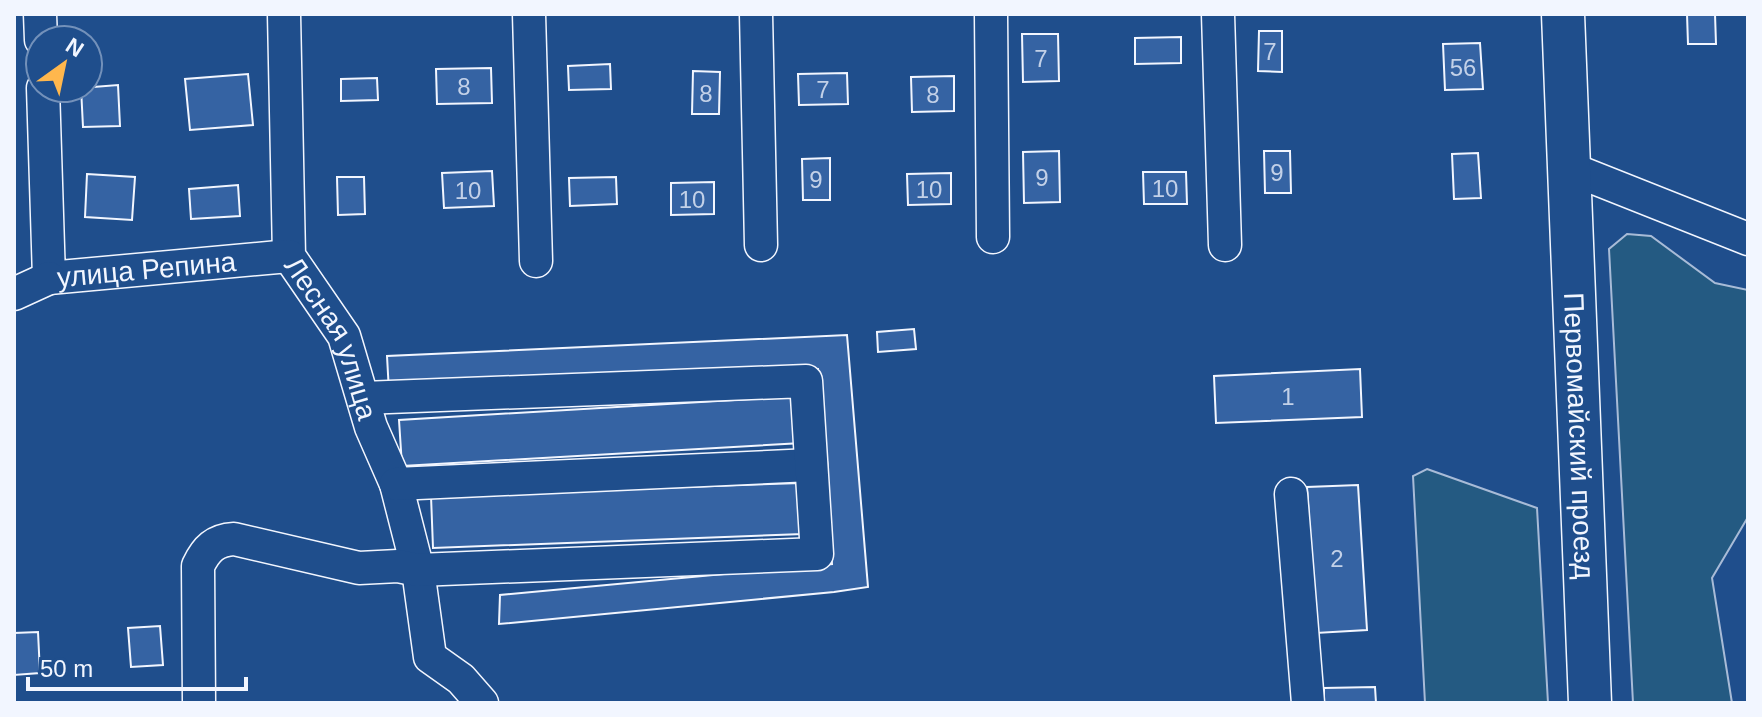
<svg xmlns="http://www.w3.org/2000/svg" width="1762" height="717" font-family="Helvetica,sans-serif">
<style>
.green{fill:#245a82;stroke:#a8bbd7;stroke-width:2}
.building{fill:#3563a3;stroke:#f2f6ff;stroke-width:2}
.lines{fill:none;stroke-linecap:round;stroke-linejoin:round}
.minor-casing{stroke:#f2f6ff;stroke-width:35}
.major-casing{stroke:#f2f6ff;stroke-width:45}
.minor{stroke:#1f4e8c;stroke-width:32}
.major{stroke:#1f4e8c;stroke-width:42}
.labels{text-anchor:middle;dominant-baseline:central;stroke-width:6;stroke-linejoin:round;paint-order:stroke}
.number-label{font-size:24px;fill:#c3d1e8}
.street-label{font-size:28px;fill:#f2f6ff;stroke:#1f4e8c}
</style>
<rect width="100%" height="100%" fill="#1f4e8c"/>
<path class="green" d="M1627,234L1651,236L1715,283L1748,290V517L1712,578L1732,703H1633L1609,249Z
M1427,469L1537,508L1548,703H1425L1413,476Z"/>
<path class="building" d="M1687,14H1715L1716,44H1688Z
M1259,31H1282V72L1258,71Z
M1022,34H1058L1059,81L1023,82Z
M1181,37V63L1135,64V38Z
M1480,43L1483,89L1445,90L1443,44Z
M610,64L611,89L569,90L568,66Z
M491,68L492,103L437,104L436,69Z
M693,71L720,72L719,114H692Z
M847,73L848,104L799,105L798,74Z
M248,74L253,125L190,130L185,79Z
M954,76V111L912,112L911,77Z
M377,78L378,100L341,101V79Z
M118,85L120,126L83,127L81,88Z
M1059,151L1060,202L1024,203L1023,152Z
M1264,151H1290L1291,193H1265Z
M1478,153L1481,198L1454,199L1452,154Z
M830,158V200H803L802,159Z
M492,171L494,206L444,208L442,173Z
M1143,172H1186L1187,204H1144Z
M951,173V204L908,205L907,174Z
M87,174L135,177L132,220L85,217Z
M337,177H364L365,214L338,215Z
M616,177L617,204L570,206L569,178Z
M714,182V214L671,215V183Z
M238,185L240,216L191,219L189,189Z
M914,329L916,349L878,352L877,332Z
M847,335L868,587L834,592L499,624L500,595L832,564L818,369L389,392L387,356Z
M1360,369L1362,417L1216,423L1214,376Z
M800,396L802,443L402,466L399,420Z
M801,483L803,534L433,548L431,496Z
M1358,485L1367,630L1316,633L1307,487Z
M160,626L163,665L131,667L128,628Z
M38,632L40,673L14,675V633Z
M1375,687L1376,703H1324V688Z"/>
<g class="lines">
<defs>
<g id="minor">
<path d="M40,14L41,40"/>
<path id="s1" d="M284,14L289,256L344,336L371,427L396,484L418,570L430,657L461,679L482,703"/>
<path d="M529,14L536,261"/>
<path d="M756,14L761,245"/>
<path d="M991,14L993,237"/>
<path d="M1218,14L1225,245"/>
<path id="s2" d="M43,88L49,278L289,256"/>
<path d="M1569,168L1748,239"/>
<path d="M14,294L49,278"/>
<path d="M396,484L811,465"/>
<path d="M1291,494L1308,703"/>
<path d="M199,703L198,566C206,549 215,540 234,539L359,568L398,566L418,570L817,554L806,381L363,398"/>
</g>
<g id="major">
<path id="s3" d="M1563,14L1590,703"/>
</g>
</defs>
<use href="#minor" class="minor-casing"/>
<use href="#major" class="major-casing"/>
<use href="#minor" class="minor"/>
<use href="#major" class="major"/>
</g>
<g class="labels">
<g class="number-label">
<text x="1270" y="51">7</text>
<text x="1041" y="58">7</text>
<text x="1463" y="67">56</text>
<text x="464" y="86">8</text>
<text x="823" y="89">7</text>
<text x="706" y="93">8</text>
<text x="933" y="94">8</text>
<text x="1277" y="172">9</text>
<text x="1042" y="177">9</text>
<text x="816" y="179">9</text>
<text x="1165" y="188">10</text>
<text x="929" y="189">10</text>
<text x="468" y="190">10</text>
<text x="692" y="199">10</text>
<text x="1288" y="396">1</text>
<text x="1337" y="558">2</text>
</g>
<g class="street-label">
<text stroke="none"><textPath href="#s2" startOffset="288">улица Репина</textPath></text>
<text stroke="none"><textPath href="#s1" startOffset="336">Лесная улица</textPath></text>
<text stroke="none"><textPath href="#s3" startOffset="422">Первомайский проезд</textPath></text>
</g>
</g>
<rect width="1762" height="717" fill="none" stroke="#f2f6ff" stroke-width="32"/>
<g transform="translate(64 64) rotate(33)"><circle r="38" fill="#1f4e8c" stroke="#7391ba" stroke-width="2"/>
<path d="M0-6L14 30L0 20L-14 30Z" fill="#ffb74d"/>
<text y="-12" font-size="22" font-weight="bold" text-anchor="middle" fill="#f2f6ff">N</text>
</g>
<path d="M28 677v12h218v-12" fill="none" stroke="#f2f6ff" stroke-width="4"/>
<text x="40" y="677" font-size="24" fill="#f2f6ff" stroke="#1f4e8c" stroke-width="6" paint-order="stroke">50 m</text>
</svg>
